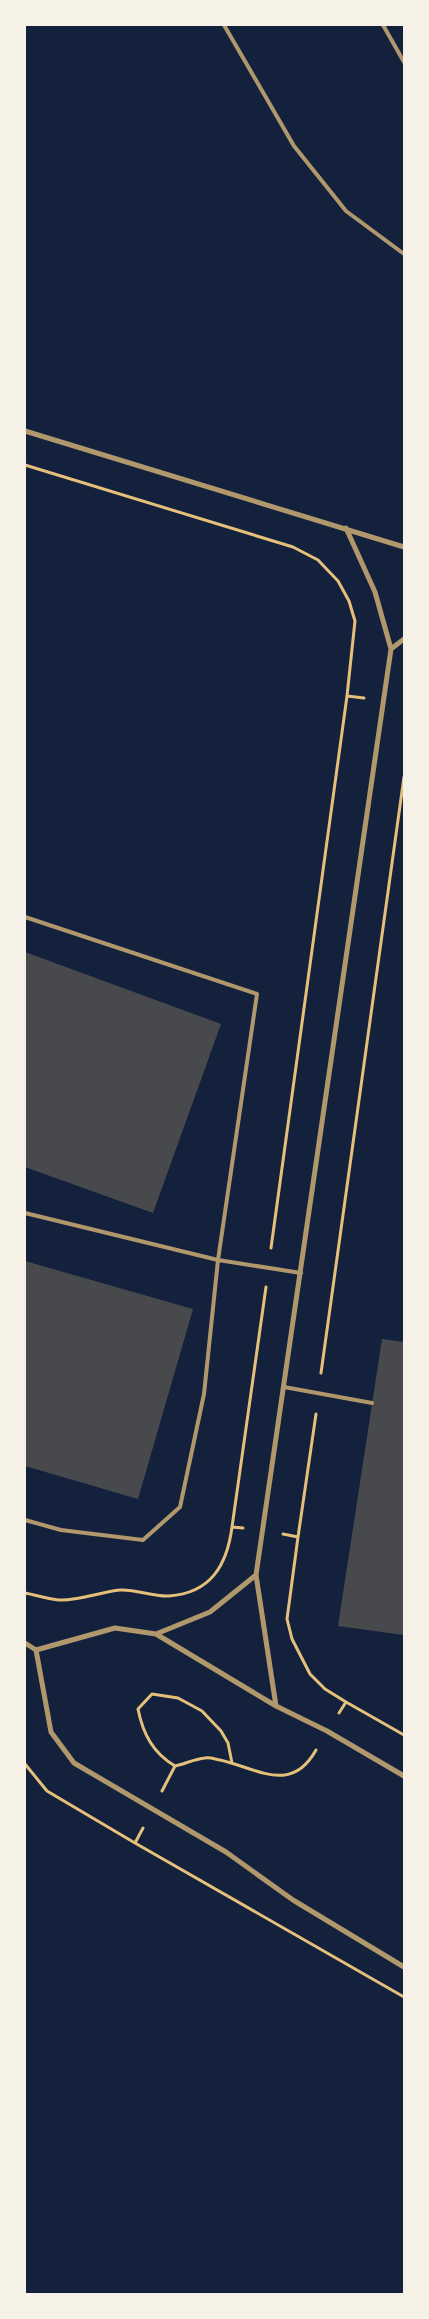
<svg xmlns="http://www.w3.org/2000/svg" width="429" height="2319" font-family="'Sofia Sans Condensed',sans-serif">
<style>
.building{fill:#48494c}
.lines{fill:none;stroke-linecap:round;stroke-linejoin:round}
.path{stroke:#e5c07b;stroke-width:3}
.service{stroke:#b1986c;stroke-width:4}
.minor{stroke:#b1986c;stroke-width:5}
</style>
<rect width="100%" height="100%" fill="#14213d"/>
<path class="building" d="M25,952L221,1024L153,1213L25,1167Z
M25,1261L193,1309L138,1499L25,1466Z
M382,1339L404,1342V1635L338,1626Z"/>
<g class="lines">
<path class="path" d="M25,465L293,547L318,560L338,581L349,601L355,621L347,696L271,1248
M347,696L364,698
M321,1373L404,777
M232,1527L266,1287
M283,1534L298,1537L287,1619L292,1639L310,1674L325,1689L346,1702
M298,1537L316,1414
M25,1593C36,1595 48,1599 59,1600C77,1601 101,1592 120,1590C136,1589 153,1597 169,1596C211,1593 227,1565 232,1527L243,1528
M339,1713L346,1702L404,1735
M25,1764L47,1791L135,1843
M175,1766C153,1753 143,1734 138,1709L152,1694L178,1698L202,1711L221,1731L228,1743L232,1763
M162,1791L175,1766C184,1764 195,1759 205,1758C209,1757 215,1759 220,1760C257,1768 291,1795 316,1750
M143,1828L135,1843L404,1997"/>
<path class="service" d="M224,25L294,146L346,211L404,254
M383,25L404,62
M25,917L257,994L218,1260L204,1394L180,1507L143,1540L61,1530L25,1520
M25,1213L218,1260L301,1273
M284,1387L372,1403"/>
<path class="minor" d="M25,431L404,547
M346,528L375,592L391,649L404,639
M256,1575L391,649
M156,1634L210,1612L256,1575L276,1706
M25,1643L36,1650
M404,1776L327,1731L276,1706L156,1634L115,1628L36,1650L51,1732L74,1763L226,1852L293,1900L404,1967"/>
</g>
<rect width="429" height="2319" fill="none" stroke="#f6f1e7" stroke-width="52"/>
</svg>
